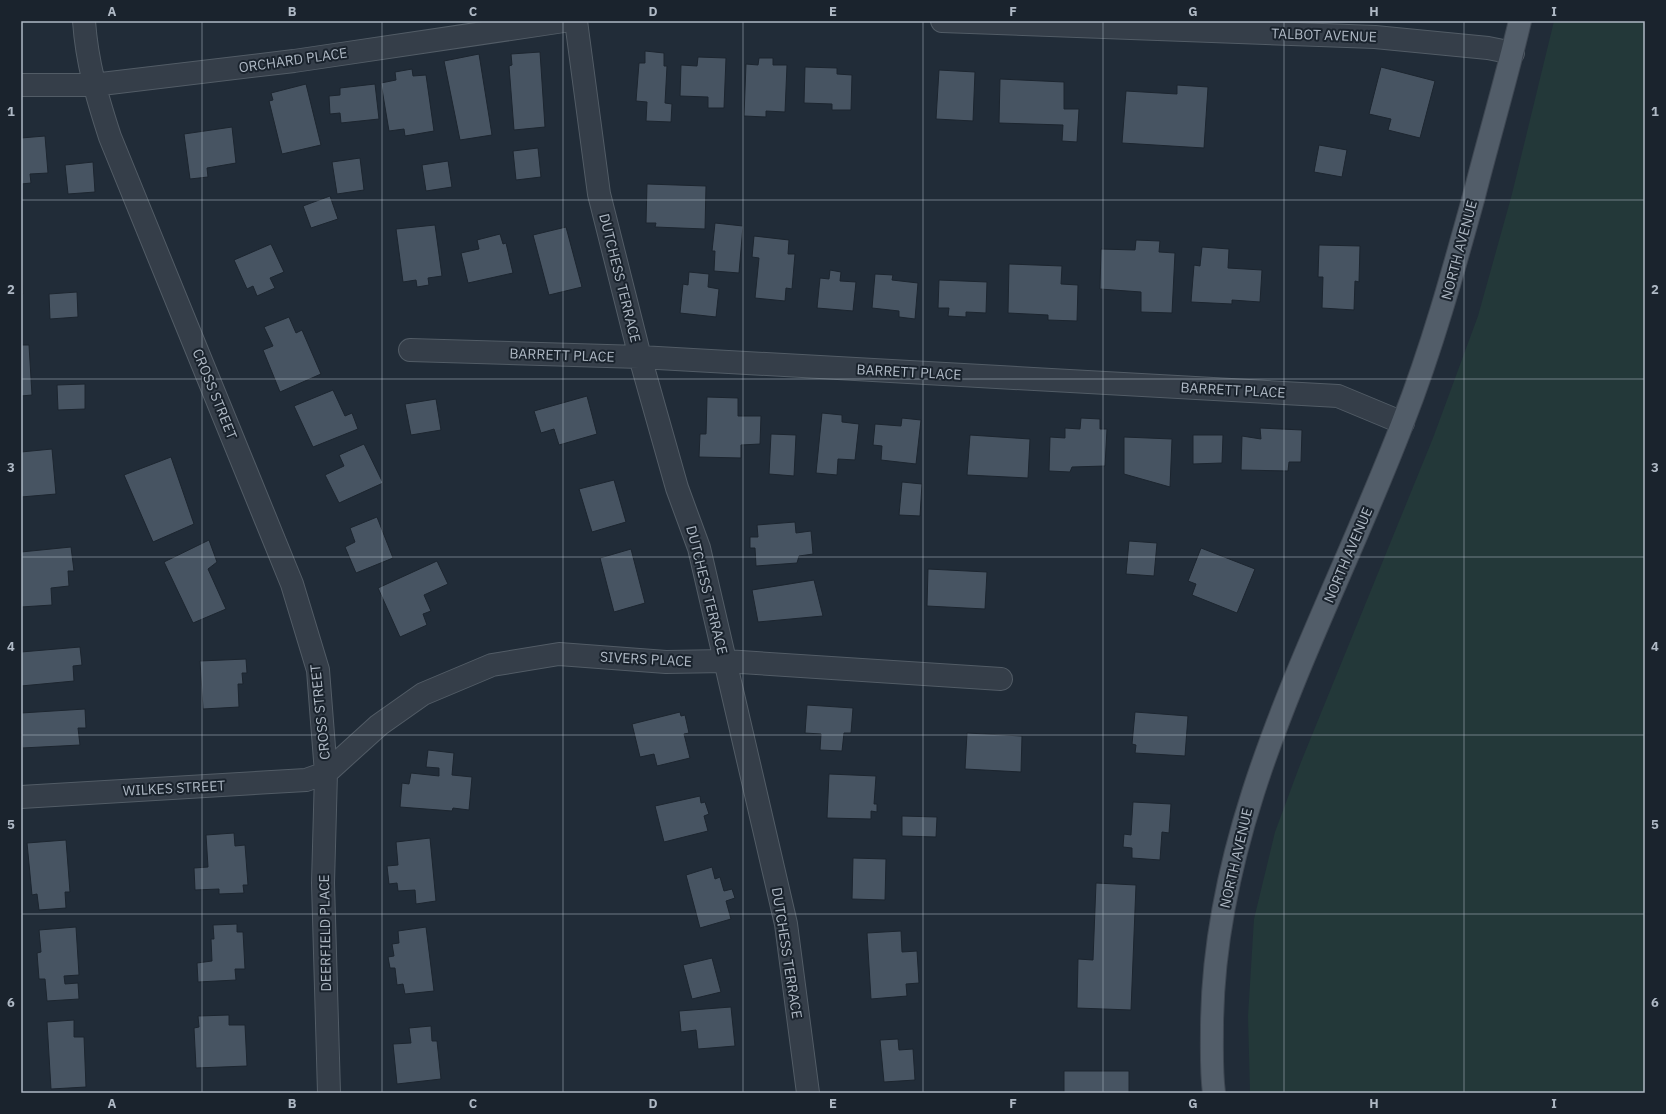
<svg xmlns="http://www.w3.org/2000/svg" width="1666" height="1114" font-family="'IBM Plex Sans',sans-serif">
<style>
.green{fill:#233839}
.building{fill:#475462;stroke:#1c252f}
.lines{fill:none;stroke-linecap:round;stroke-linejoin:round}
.minor-casing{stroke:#525c66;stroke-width:24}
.major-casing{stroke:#3e4752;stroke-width:24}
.minor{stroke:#353e49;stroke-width:22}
.major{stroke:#525d69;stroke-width:22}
.grid{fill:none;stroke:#afb9c5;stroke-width:1;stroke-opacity:0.55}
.labels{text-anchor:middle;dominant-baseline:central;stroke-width:4;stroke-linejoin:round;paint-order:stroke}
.street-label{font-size:14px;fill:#afb9c5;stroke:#1a232d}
.neatline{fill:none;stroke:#afb9c5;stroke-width:1.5}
.grid-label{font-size:13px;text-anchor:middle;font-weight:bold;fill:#afb9c5}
</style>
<rect width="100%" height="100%" fill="#212c38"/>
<path class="green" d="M1554,21H1645V1093H1250L1248,1016L1254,919L1275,832L1301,762L1433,438L1478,316L1512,194Z"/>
<path class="building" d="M645,51L664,53V66H667L665,103L672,104L671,122L646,121L647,102L636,101L639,63H645Z
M540,52L545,127L514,130L509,66L512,65L511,54Z
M479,54L492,135L460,140L444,61Z
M698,57L726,58L724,108H708V97L680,96L681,65L697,66Z
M759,58H773V65H787L785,112L766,111V117L744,116L746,64L758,65Z
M805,67L837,68V74L852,75L851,110H832V104L804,103Z
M1381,67L1435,81L1420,138L1388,130L1391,119L1369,114Z
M412,69L413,76L426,75L434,131L405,136L404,129L389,131L381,83L396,80L395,72Z
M939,70L975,72L973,121L936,119Z
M1000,79L1064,82V109H1079L1077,142L1062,141L1063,125L999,123Z
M306,84L321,145L282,154L269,101L273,100L271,93Z
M375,84L379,119L341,123L340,113L330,114L329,96L340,95V88Z
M1177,85L1208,87L1204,148L1122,143L1126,91L1177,94Z
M232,127L236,163L207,168L208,177L190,179L184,134Z
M45,136L48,173L30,174L31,183L21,184V138Z
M1319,145L1347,150L1342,177L1314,172Z
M538,148L541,177L516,180L513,151Z
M360,158L364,190L337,194L332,162Z
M448,161L452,187L426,191L422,165Z
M93,162L95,192L68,194L65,165Z
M647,184L706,186L705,229L655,227L656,223H646Z
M330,196L338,219L311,228L303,206Z
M715,223L743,226L739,273L714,271L715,251H712Z
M435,225L442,276L428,278L429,285L417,287L416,280L403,282L396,229Z
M566,227L582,287L549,295L533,235Z
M500,234L503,244L506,243L513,273L468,283L461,253L479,249L477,240Z
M754,236L789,240L788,254H795L792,289L786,288L785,301L755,298L759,258L752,257Z
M1136,240L1160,241L1159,252L1175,253L1172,313L1141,312V292L1100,289L1101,249L1135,250Z
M271,244L284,272L270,278L275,288L257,296L253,286L247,289L234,260Z
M1319,245L1360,246L1359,282L1355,281L1354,310L1322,308L1323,277H1318Z
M1202,247L1229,249L1228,268L1262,270L1260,302L1232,300V304L1191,302L1194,265L1200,266Z
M21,256L23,294H21Z
M1009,264L1062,266L1061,284L1078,285L1077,321L1048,320V315L1008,313Z
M830,270L841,272L840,281L856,282L853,311L817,308L820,278L829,279Z
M689,272L709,274L708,287L719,289L716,317L680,313L683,284L688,285Z
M875,274L893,275L892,280L918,283L915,319L899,317V311L872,308Z
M939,280L987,282L986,313L966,312V317L948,316L949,308H938Z
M77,292L78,317L50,319L49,294Z
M289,317L296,333L302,330L321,374L280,392L263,350L273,346L264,327Z
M21,345H29L32,395L21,396Z
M85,384V409L58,410L57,385Z
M333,390L345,416L352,413L358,429L313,447L294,406Z
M587,396L597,434L559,445L554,429L541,433L534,411Z
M707,397L738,398V416H761L760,444L741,445V458L699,457L700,434H706Z
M436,399L441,430L411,435L405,404Z
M822,413L842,415V422L859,424L855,460L838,459L837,475L816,473Z
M902,418L921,420L916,464L881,460L882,446L873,445L875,424L901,426Z
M1081,418L1100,419V429H1107L1105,466L1072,467L1070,472L1049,471L1050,437L1065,438V428L1080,429Z
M1260,428L1302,430L1301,462H1289L1288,471L1241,470L1242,436L1261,439Z
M771,434L796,435L794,476L769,474Z
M970,435L1030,439L1028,478L967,475Z
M1193,435H1223L1222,463L1193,464Z
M1124,437L1172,439L1170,487L1124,474Z
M364,444L383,483L339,503L325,475L344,466L339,455Z
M52,449L56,494L21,497V452Z
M171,457L194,524L153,542L124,475Z
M614,480L626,522L592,532L579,489Z
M902,482L922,484L920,516L899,515Z
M377,517L393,558L356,573L345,547L355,542L350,528Z
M795,522L796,533L811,531L813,554L799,556L797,563L756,566L755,548H750V537H758L757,525Z
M209,540L217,562L208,569L226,609L193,623L164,562Z
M1129,541L1157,543L1154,576L1126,574Z
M71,547L74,571H68L69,586L51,588L52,605L21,607V552Z
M1201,548L1255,569L1237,613L1192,595L1196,584L1188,581Z
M631,549L645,603L614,612L600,558Z
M437,561L448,584L424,595L431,611L423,614L427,625L400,637L378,588Z
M928,569L987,572L985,609L927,606Z
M814,580L823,616L758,622L752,590Z
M80,647L82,665L73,666L74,681L21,686V652Z
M246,659L247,673H242L243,684H238L239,707L203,709L200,661Z
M807,705L853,708L851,733H844L842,751L820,750L821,734L805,733Z
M85,709L86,728H78L80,745L22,748L21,713Z
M680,712L681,716L685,715L689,733L684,734L690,758L657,766L654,754L640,757L632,724Z
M1135,712L1188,716L1185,756L1135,753L1136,745L1132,744Z
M967,733L1022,736L1021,772L965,769Z
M428,750L454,753L452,775L472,777L469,810L453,808L452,811L400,807L402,783L409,784L411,773L439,776V768L426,767Z
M829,774L876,776L874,804H877V812L871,811V819L827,818Z
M700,796L701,803L705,802L709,814L704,816L708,831L664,842L655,806Z
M1133,802L1171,804L1169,833L1162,832L1160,860L1132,858V848L1123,847L1124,834L1131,835Z
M902,816L937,817L936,837L902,836Z
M234,833L235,846L245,845L248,885H243L244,893L219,894V889L195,890L194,868L208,867L206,835Z
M430,838L436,901L416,904L415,890L398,891L397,883L389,884L387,866L398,865L396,842Z
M66,840L70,892H65L66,908L39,910L37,894L32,895L27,843Z
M853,858L886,859L885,900L852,899Z
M712,867L715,879L720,877L724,891L732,889L735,898L726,901L731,919L700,928L686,875Z
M1096,883L1136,885L1131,1010L1077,1008L1078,959L1093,960Z
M237,924V932H243L245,969H235L236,980L198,982L197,963L212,961L211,939H214L213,925Z
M76,927L79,975L64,976L65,984L78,983L79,999L47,1001L45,979H39L37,953L41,952L39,930Z
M426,927L434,991L405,994L403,984L397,985L395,968H390L388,957L394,956L392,944L399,943L398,931Z
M901,931L902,952L917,951L919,983L906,984L907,996L871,999L867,933Z
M712,958L721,992L692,999L683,965Z
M731,1007L735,1046L698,1049L696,1030L681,1032L679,1011Z
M229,1015V1025H245L247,1066L196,1068L194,1028L199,1027L198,1016Z
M74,1020V1037H84L86,1087L51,1089L47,1022Z
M431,1026L432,1041H437L441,1079L397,1084L393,1044L411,1043L409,1028Z
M898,1039L899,1050L913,1049L915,1080L884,1082L880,1040Z
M1064,1071H1129V1093H1064Z"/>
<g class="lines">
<defs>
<path id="minor" d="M84,21C87,63 97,97 110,137L292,584L318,670L326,773L323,883L329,1093
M576,21L599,194L640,357L677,488L699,548L786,924L808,1093
M942,21L1375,37L1488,48L1513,53
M21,85H93L294,61L564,21
M410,350L640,357L1338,396L1403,423
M21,797L306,780L326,773L379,725L423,694L492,665L559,654L666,662L725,661L1001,679"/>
<path id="major" d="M1214,1093C1211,1070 1212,1048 1212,1025C1214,809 1328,619 1403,422C1432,348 1453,272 1474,196C1489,137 1506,80 1520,21"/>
</defs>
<use href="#minor" class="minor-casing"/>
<use href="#major" class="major-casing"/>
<use href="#minor" class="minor"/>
<use href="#major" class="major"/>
</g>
<path class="grid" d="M202,21V1093M382,21V1093M563,21V1093M743,21V1093M923,21V1093M1103,21V1093M1284,21V1093M1464,21V1093M21,200H1645M21,379H1645M21,557H1645M21,735H1645M21,914H1645"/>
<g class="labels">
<g class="street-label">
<text transform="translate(1324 35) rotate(2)">TALBOT AVENUE</text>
<text transform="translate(293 60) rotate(-8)">ORCHARD PLACE</text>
<text transform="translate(1459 250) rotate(-75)">NORTH AVENUE</text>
<text transform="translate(620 278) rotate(76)">DUTCHESS TERRACE</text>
<text transform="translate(562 355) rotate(2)">BARRETT PLACE</text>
<text transform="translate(909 372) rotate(3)">BARRETT PLACE</text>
<text transform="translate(1233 390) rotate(3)">BARRETT PLACE</text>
<text transform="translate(215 394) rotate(68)">CROSS STREET</text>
<text transform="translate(1348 555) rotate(-67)">NORTH AVENUE</text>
<text transform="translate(707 590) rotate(76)">DUTCHESS TERRACE</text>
<text transform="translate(646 659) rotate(3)">SIVERS PLACE</text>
<text transform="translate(320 712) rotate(-96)">CROSS STREET</text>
<text transform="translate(174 788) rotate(-3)">WILKES STREET</text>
<text transform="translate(1236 858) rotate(-77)">NORTH AVENUE</text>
<text transform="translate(325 933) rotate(-91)">DEERFIELD PLACE</text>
<text transform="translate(787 953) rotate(81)">DUTCHESS TERRACE</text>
</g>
</g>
<rect width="1666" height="1114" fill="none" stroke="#1a232d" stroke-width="44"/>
<rect x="22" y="22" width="1622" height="1070" class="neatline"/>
<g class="grid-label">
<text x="112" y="16">A</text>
<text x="292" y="16">B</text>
<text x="473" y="16">C</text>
<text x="653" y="16">D</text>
<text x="833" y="16">E</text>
<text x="1013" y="16">F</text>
<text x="1193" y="16">G</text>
<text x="1374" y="16">H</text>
<text x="1554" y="16">I</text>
<text x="11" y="116">1</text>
<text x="1655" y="116">1</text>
<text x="11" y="294">2</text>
<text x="1655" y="294">2</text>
<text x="11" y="472">3</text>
<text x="1655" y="472">3</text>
<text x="11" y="651">4</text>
<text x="1655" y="651">4</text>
<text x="11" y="829">5</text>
<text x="1655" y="829">5</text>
<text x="11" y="1007">6</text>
<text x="1655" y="1007">6</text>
<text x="112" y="1108">A</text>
<text x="292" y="1108">B</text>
<text x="473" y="1108">C</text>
<text x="653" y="1108">D</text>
<text x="833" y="1108">E</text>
<text x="1013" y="1108">F</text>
<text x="1193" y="1108">G</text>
<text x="1374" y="1108">H</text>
<text x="1554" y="1108">I</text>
</g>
</svg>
